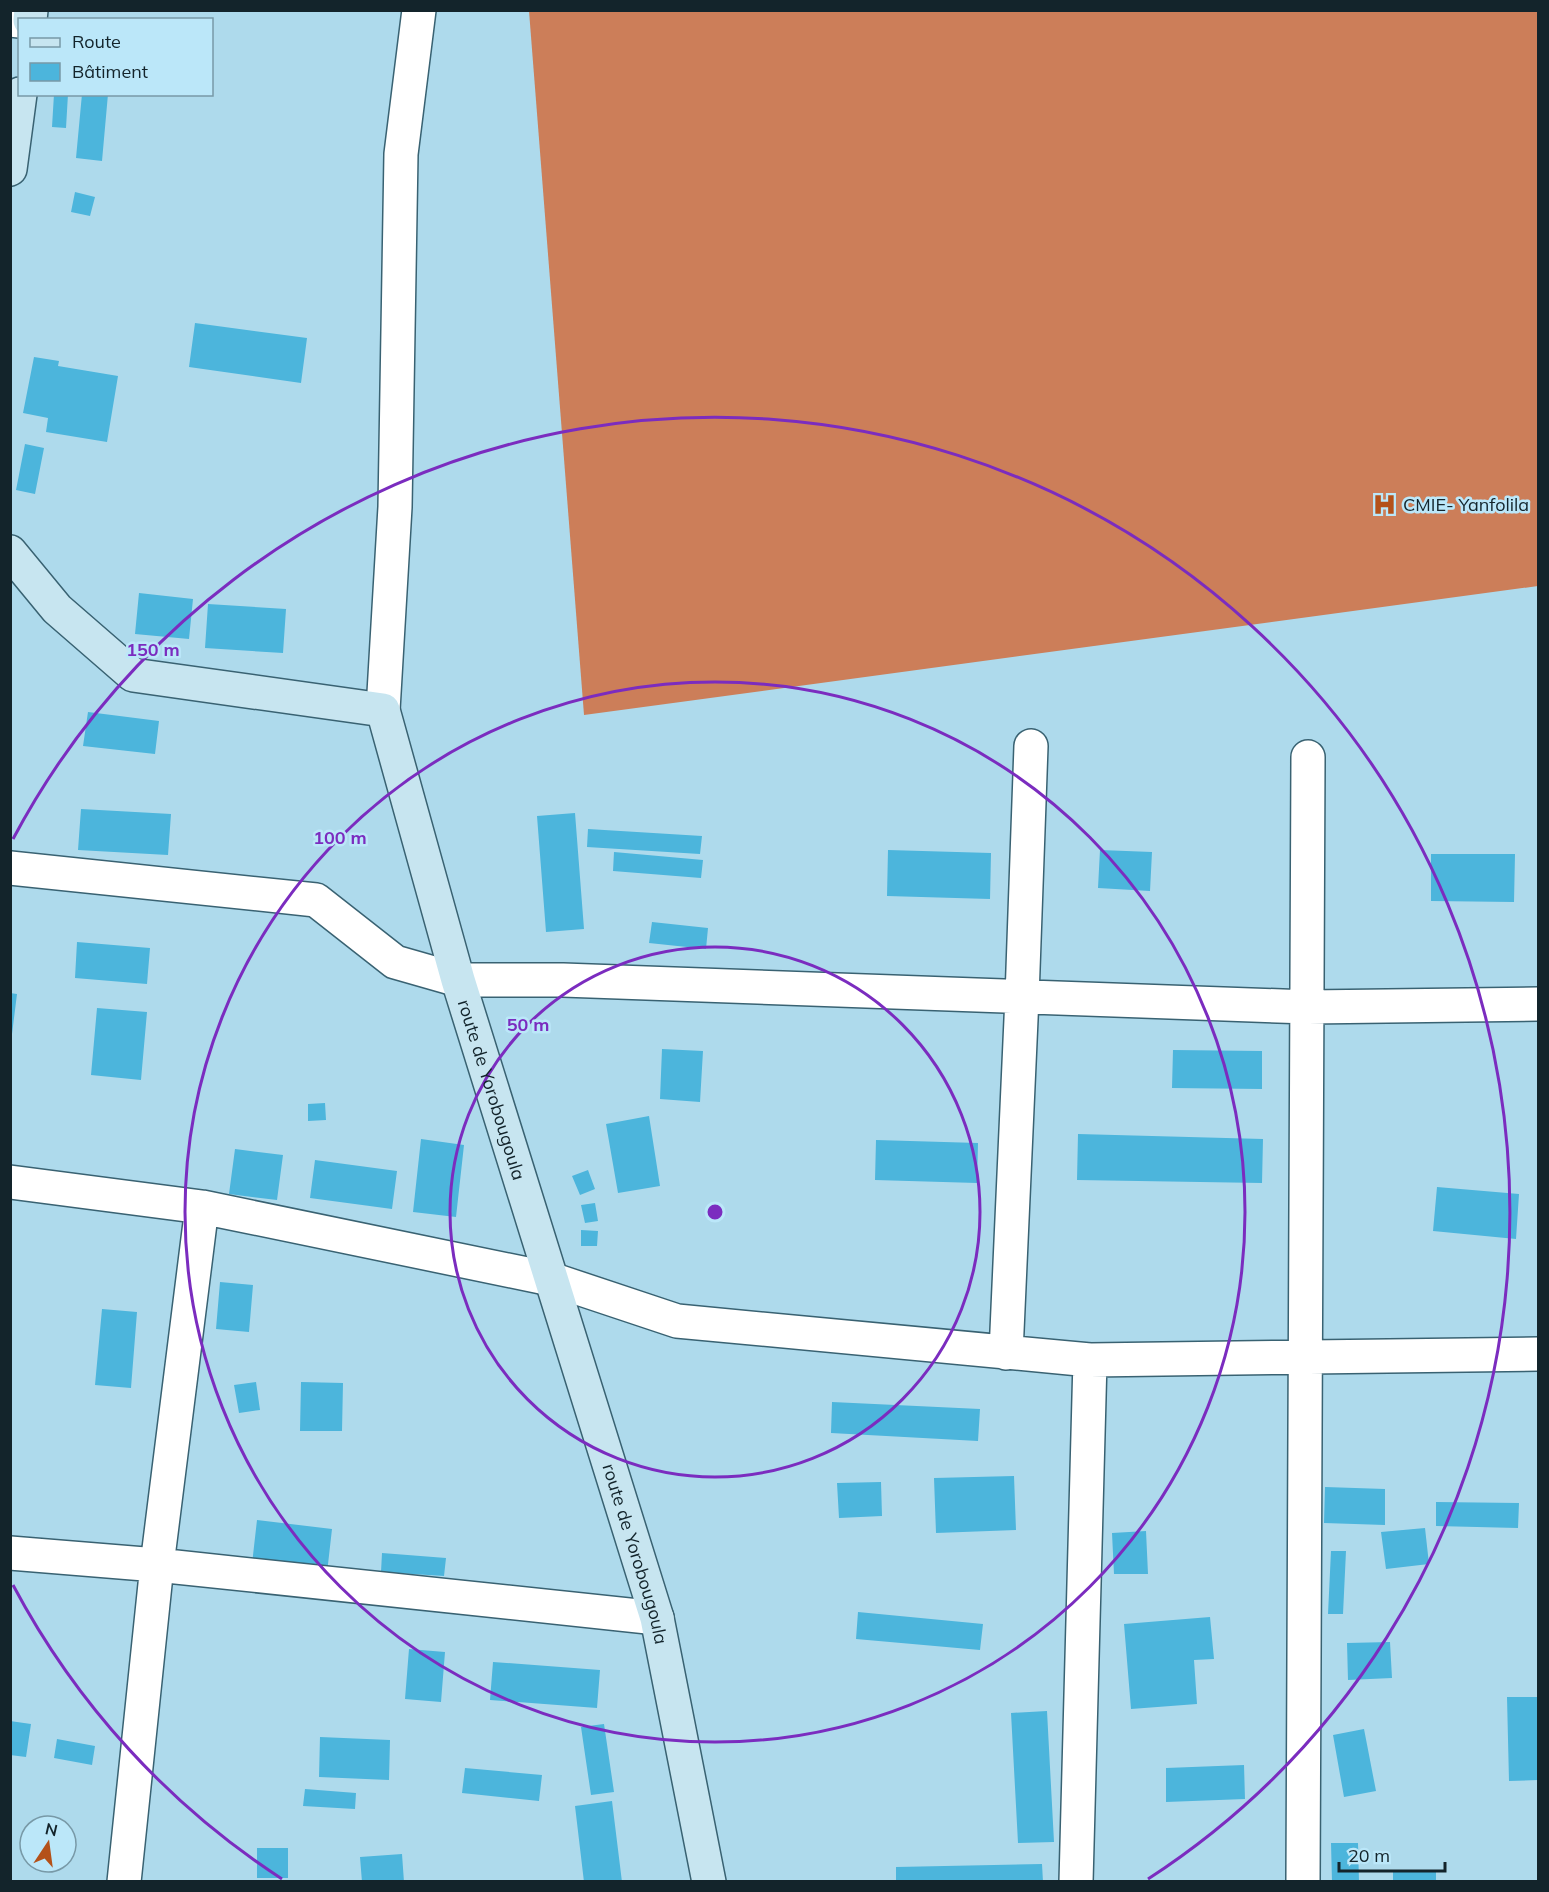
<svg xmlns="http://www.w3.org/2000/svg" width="1549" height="1892" font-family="Mulish,sans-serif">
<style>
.forest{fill:#cc7e59}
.building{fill:#4cb5dc}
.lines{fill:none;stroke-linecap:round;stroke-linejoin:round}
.minor-casing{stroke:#396272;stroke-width:36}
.secondary-casing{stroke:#396272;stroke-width:36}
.minor{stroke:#fff;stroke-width:33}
.secondary{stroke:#c7e5f0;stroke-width:33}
.ring{fill:none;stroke:#7b2cbf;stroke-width:3}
.labels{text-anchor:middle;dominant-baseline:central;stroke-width:5;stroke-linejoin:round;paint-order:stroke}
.poi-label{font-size:18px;fill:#13242b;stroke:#bbe7f9;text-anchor:start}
.street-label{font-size:18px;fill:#13242b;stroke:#bbe7f9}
.centre{fill:#7b2cbf;stroke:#bbe7f9;stroke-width:3}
.ring-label{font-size:18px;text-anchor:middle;font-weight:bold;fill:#7b2cbf;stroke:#bbe7f9;stroke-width:5;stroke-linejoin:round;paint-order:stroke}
</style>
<rect width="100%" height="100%" fill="#aedaec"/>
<path class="forest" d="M529,11H1538V586L584,715Z"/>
<path class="building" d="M54,94H68L66,128L52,127Z
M82,94H108L102,161L76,158Z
M75,192L95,197L90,216L71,212Z
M195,323L307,338L301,383L189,367Z
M34,357L59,361L58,366L118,376L107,442L46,432L48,418L23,413Z
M25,444L44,448L35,494L16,490Z
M139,593L193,599L189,639L135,634Z
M208,604L286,609L283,653L205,648Z
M88,712L159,721L155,754L83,746Z
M81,809L171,814L168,855L78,850Z
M575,813L584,929L546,932L537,816Z
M588,829L702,836L700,854L587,847Z
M888,850L991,853L990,899L887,896Z
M1100,850L1152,852L1150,891L1098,888Z
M614,852L703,860L701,878L613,871Z
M1431,854H1515L1514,902L1431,901Z
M652,922L708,928L706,949L649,943Z
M77,942L150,948L147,984L75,978Z
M10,993L17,994L12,1034H10Z
M97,1008L147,1012L141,1080L91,1075Z
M662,1049L703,1051L700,1102L660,1099Z
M1173,1050L1262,1051V1089L1172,1088Z
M325,1103L326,1120L308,1121V1104Z
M649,1116L660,1186L618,1193L606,1124Z
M1078,1134L1263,1139L1262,1183L1077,1180Z
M421,1139L464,1145L456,1217L413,1212Z
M876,1140L978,1143L977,1183L875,1180Z
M235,1149L283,1155L277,1200L229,1194Z
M315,1160L397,1171L392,1209L310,1198Z
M588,1170L595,1189L580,1195L572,1176Z
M1437,1187L1519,1194L1516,1239L1433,1231Z
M595,1203L598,1221L585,1223L581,1205Z
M581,1230L598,1231L597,1246H581Z
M220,1282L253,1285L249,1332L216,1329Z
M102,1309L137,1312L131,1388L95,1385Z
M256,1382L260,1410L239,1413L234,1385Z
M301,1382L343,1383L342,1431H300Z
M832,1402L980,1409L978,1441L831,1433Z
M1014,1476L1016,1530L936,1533L934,1478Z
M881,1482L882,1516L839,1518L837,1483Z
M1325,1487L1385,1489V1525L1324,1523Z
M1436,1502L1519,1503L1518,1528L1436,1526Z
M257,1520L332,1529L327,1573L252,1564Z
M1425,1528L1429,1564L1386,1569L1381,1532Z
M1146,1531L1148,1574H1114L1112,1533Z
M1331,1551H1346L1343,1614H1328Z
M382,1553L446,1558L444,1576L381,1572Z
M858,1612L983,1624L980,1650L856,1639Z
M1210,1617L1214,1659L1194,1660L1197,1704L1131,1709L1124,1624Z
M1390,1642L1392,1678L1348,1680L1347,1643Z
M409,1649L445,1652L441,1702L405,1699Z
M493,1662L600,1670L597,1708L490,1700Z
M1507,1697H1538V1780L1509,1781Z
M1047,1711L1054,1842L1018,1843L1011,1713Z
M10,1721L31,1724L26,1757L10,1755Z
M604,1724L614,1792L591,1795L581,1727Z
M1364,1729L1376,1791L1344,1797L1333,1735Z
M320,1737L390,1740L389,1780L319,1777Z
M57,1739L95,1746L92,1765L54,1758Z
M1244,1765L1245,1799L1166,1802V1768Z
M465,1768L542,1775L539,1801L462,1793Z
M305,1789L356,1793L355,1809L303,1806Z
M612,1801L622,1882H584L575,1806Z
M1331,1843H1358L1359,1882H1332Z
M257,1848H288V1878H257Z
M402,1854L404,1882H362L360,1857Z
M1042,1864L1043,1882H896V1867Z
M1393,1872H1436V1882H1393Z"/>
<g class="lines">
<defs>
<path id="minor" d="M10,20L20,21
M383,710L395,507L401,154L419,10
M10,868L316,900L395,962L458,980H563L1308,1007L1538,1004
M10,1182L202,1207L551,1279L677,1321L1090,1360L1538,1354
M1006,1353L1022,997L1031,746
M10,1553L157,1565L657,1618
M124,1882L157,1565L202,1207
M1076,1882L1090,1360
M1303,1882L1308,757"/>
<g id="secondary">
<path d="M30,20L31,10"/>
<path d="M10,169L20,94"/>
<path id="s1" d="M10,552L57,609L133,675L383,710L458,980L657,1618L709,1882"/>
</g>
</defs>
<use href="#minor" class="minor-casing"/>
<use href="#secondary" class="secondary-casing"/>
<use href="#minor" class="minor"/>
<use href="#secondary" class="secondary"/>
</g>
<g class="ring">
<circle cx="715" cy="1212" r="265"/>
<circle cx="715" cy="1212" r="530"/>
<path d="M282 1879A795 795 0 0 1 13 1585M13 839A795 795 0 1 1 1148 1879"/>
</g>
<defs>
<symbol id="hospital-bare" viewBox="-9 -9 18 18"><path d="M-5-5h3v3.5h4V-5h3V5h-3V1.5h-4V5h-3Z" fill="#b45119" stroke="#bbe7f9" stroke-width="2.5" paint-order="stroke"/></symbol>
</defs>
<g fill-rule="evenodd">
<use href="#hospital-bare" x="1368" y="488" width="33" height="33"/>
</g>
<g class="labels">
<g class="poi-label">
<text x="1403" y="504">CMIE- Yanfolila</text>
</g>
<g class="street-label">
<text stroke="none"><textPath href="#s1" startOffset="822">route de Yorobougoula</textPath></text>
<text stroke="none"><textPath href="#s1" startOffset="1308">route de Yorobougoula</textPath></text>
</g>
</g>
<circle cx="715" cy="1212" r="9" class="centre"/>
<g class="ring-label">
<text x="153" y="656">150 m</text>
<text x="340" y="844">100 m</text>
<text x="528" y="1031">50 m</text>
</g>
<rect width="1549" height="1892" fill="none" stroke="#13242b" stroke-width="24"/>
<rect x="18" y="18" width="195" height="78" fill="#bbe7f9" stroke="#7899a7" stroke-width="1.5"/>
<rect x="30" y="38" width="30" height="9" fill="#c7e5f0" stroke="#7899a7" stroke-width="1.5"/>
<text x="72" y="48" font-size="18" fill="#13242b">Route</text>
<rect x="30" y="63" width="30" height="18" fill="#4cb5dc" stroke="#7899a7" stroke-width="1.5"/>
<text x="72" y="78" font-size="18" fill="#13242b">Bâtiment</text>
<g transform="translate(48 1844) rotate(13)"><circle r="28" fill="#bbe7f9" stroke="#7899a7" stroke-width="1.5"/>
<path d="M0-4.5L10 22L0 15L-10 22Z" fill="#b45119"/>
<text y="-9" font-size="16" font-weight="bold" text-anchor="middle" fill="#13242b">N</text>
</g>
<path d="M1339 1862v9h106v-9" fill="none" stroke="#13242b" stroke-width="3"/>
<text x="1348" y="1862" font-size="18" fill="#13242b" stroke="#bbe7f9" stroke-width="4.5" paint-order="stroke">20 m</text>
</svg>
